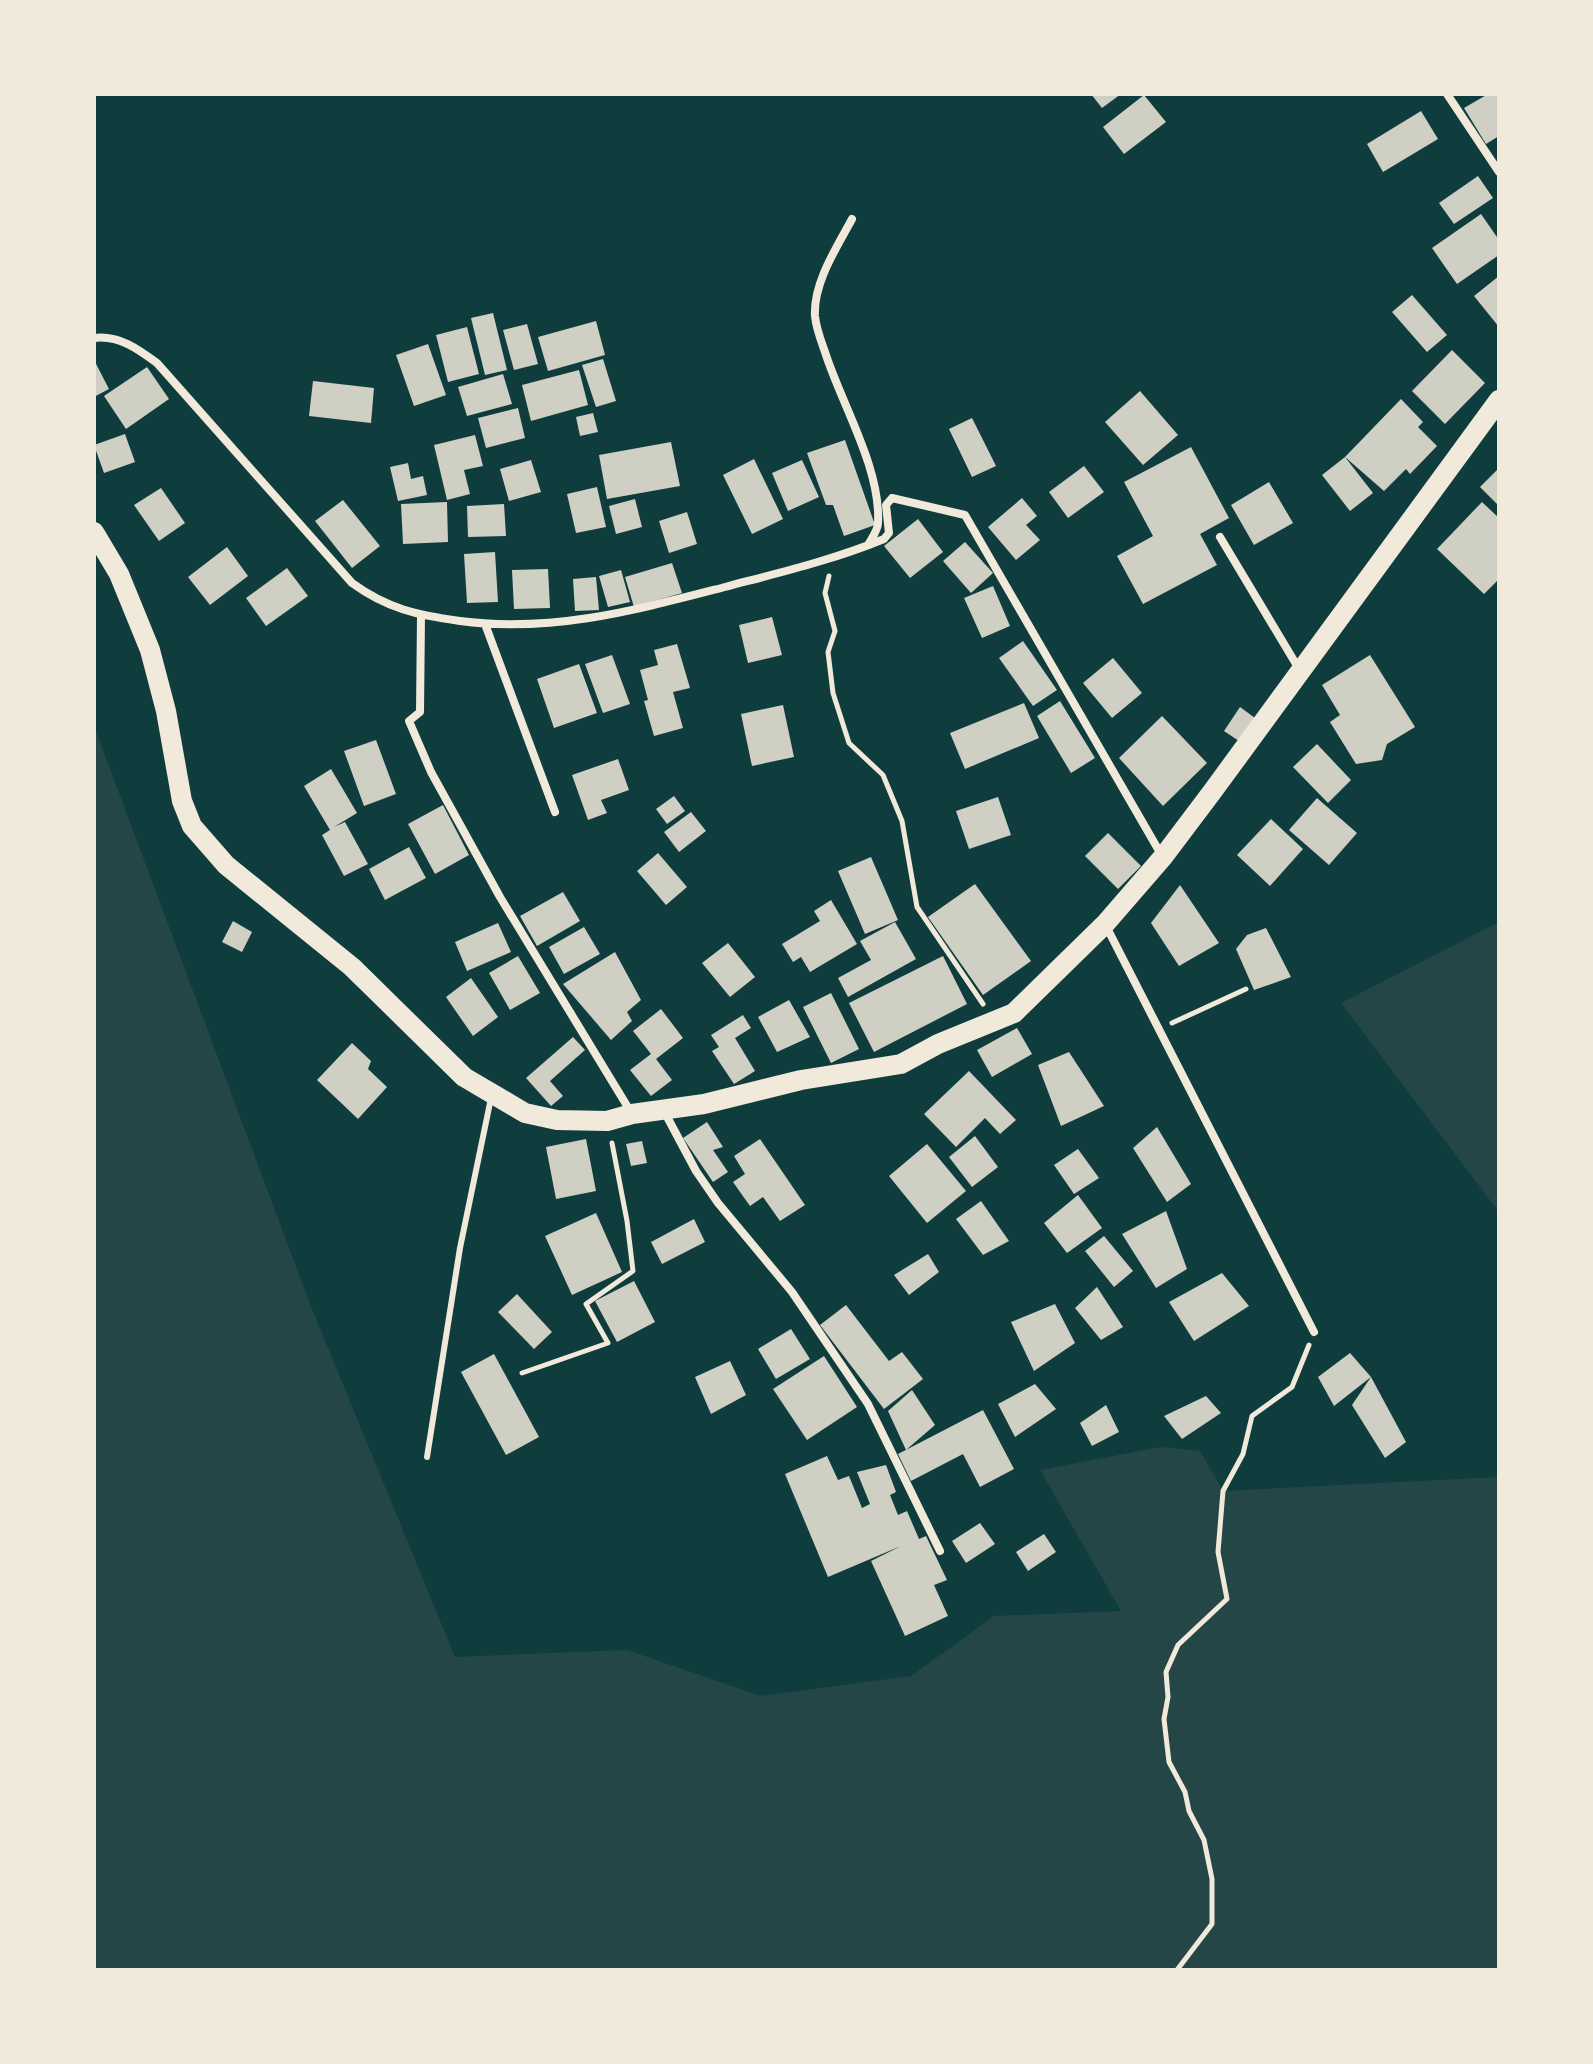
<svg xmlns="http://www.w3.org/2000/svg" width="1593" height="2064" font-family="'Fira Sans Condensed',sans-serif">
<style>
.green{fill:#244646}
.building{fill:#cfcfc3}
.lines{fill:none;stroke-linecap:round;stroke-linejoin:round}
.path{stroke:#f1e9da;stroke-width:5}
.service{stroke:#f1e9da;stroke-width:6}
.minor{stroke:#f1e9da;stroke-width:8}
.primary{stroke:#f1e9da;stroke-width:20}
</style>
<rect width="100%" height="100%" fill="#0f3d3e"/>
<path class="green" d="M94,726L310,1304L455,1657L627,1650L761,1696L911,1676L994,1616L1121,1611L1040,1470L1161,1447L1200,1451L1223,1491L1499,1477V1970H94Z
M1499,922V1212L1341,1003Z"/>
<path class="building" d="M1091,94H1121L1102,108Z
M1488,94H1499V136L1486,144L1464,108Z
M1144,95L1166,122L1124,154L1103,127Z
M1421,111L1438,139L1383,172L1367,144Z
M1478,176L1493,198L1454,224L1439,203Z
M1481,214L1499,240V255L1457,284L1432,248Z
M1499,276V327L1474,296Z
M1412,295L1447,335L1427,352L1392,312Z
M493,313L507,370L485,375L471,318Z
M596,321L605,355L548,371L538,337Z
M527,324L538,364L514,370L503,330Z
M467,327L479,374L448,382L436,335Z
M428,344L446,395L414,406L396,355Z
M1452,350L1485,383L1445,424L1412,391Z
M603,359L616,401L596,407L582,365Z
M94,360L109,389L94,397Z
M147,367L169,399L126,429L104,396Z
M579,370L588,405L531,421L522,385Z
M503,374L512,404L467,416L458,387Z
M313,381L374,388L371,423L309,416Z
M1140,391L1178,435L1143,465L1105,422Z
M1401,399L1423,422L1418,427L1437,446L1410,474L1406,469L1384,491L1345,457L1373,493L1350,511L1322,475L1345,457Z
M518,408L525,438L486,448L478,418Z
M593,413L598,432L580,436L576,417Z
M972,418L996,466L972,477L949,429Z
M125,434L135,462L104,473L94,445Z
M475,435L483,466L464,470L470,494L447,500L434,445Z
M845,440L875,525L844,536L833,505H826L807,453Z
M671,442L680,486L607,499L599,455Z
M1191,447L1229,518L1200,534L1217,565L1143,604L1117,556L1153,536L1124,482Z
M754,459L783,519L752,534L723,475Z
M531,460L541,492L509,501L500,469Z
M802,460L819,497L788,511L772,473Z
M408,463L411,479L423,476L427,495L398,501L390,467Z
M1084,466L1104,492L1068,518L1049,492Z
M1499,468V506L1480,487Z
M1269,482L1293,523L1254,545L1231,505Z
M597,487L606,527L576,533L567,494Z
M161,488L185,523L159,541L134,505Z
M1022,498L1037,516L1026,525L1040,540L1016,560L988,527Z
M635,499L642,527L616,534L609,506Z
M343,500L380,546L352,568L315,521Z
M447,502L448,542L403,544L401,504Z
M1482,502L1499,518V579L1484,594L1437,549Z
M504,504L506,536L468,537L467,506Z
M687,512L697,544L669,553L659,521Z
M918,519L943,552L910,578L884,546Z
M965,542L993,573L971,593L943,561Z
M227,547L248,576L210,605L188,577Z
M495,552L498,602L467,603L464,554Z
M672,563L682,593L634,607L625,577Z
M287,568L308,596L266,626L246,598Z
M548,569L550,608L514,609L512,570Z
M621,570L630,602L608,607L599,576Z
M596,577L599,610L575,611L573,579Z
M993,586L1010,626L982,638L964,598Z
M772,617L782,655L748,663L739,625Z
M1023,641L1057,690L1033,706L999,658Z
M677,644L690,688L673,692L683,728L654,736L644,701L648,700L640,670L658,665L654,650Z
M612,655L630,704L603,713L585,664Z
M1370,655L1415,727L1387,744L1382,760L1356,764L1330,722L1340,715L1322,685Z
M1113,658L1142,693L1112,718L1083,683Z
M579,664L597,713L554,728L537,679Z
M1060,701L1095,758L1071,773L1037,716Z
M1024,703L1039,738L965,769L950,733Z
M783,705L794,757L752,766L741,714Z
M1240,707L1255,718L1239,741L1224,731Z
M1162,716L1207,763L1163,806L1119,758Z
M376,740L396,794L364,806L344,751Z
M1317,744L1351,780L1328,803L1293,767Z
M618,759L629,790L601,800L607,813L588,820L572,775Z
M331,769L357,813L334,827L345,822L368,864L344,876L322,835L330,830L304,786Z
M674,796L685,811L667,824L656,809Z
M998,797L1011,835L969,849L956,811Z
M1317,798L1357,833L1329,865L1289,830Z
M443,805L469,855L435,874L408,824Z
M691,812L706,831L679,852L664,832Z
M1271,819L1303,849L1270,886L1237,855Z
M1108,833L1141,866L1118,889L1085,856Z
M409,847L426,878L385,900L369,869Z
M658,853L687,887L666,905L637,871Z
M871,857L898,920L865,934L838,871Z
M975,884L1031,961L983,995L928,917Z
M1180,885L1219,943L1179,966L1151,923Z
M563,892L580,921L537,946L520,916Z
M831,900L857,944L810,972L801,957L793,962L782,944L820,921L814,911Z
M233,921L252,932L242,952L222,942Z
M895,922L916,959L848,997L838,978L871,960L860,941Z
M498,923L511,952L467,971L455,942Z
M584,927L600,954L564,974L549,947Z
M1266,928L1291,977L1254,990L1236,949L1247,935Z
M728,943L755,977L730,997L702,963Z
M615,952L641,1000L627,1012L632,1021L611,1040L563,984Z
M518,956L540,993L510,1010L489,973Z
M943,956L967,1004L874,1052L849,1003Z
M471,978L498,1017L473,1036L446,997Z
M831,993L859,1049L831,1063L803,1007Z
M789,1000L810,1037L777,1052L758,1017Z
M661,1009L683,1038L656,1059L672,1080L651,1096L630,1070L651,1054L633,1031Z
M743,1015L751,1028L735,1038L755,1071L734,1084L712,1051L719,1047L711,1035Z
M1017,1028L1032,1054L992,1077L977,1050Z
M573,1037L585,1050L550,1081L563,1096L551,1106L526,1078Z
M352,1043L371,1061L368,1069L387,1087L358,1119L317,1080Z
M1069,1052L1104,1106L1061,1126L1038,1065Z
M969,1071L1016,1120L1000,1134L985,1118L956,1147L924,1114Z
M707,1122L723,1147L713,1150L728,1172L713,1182L683,1138Z
M1157,1127L1191,1184L1167,1202L1133,1148Z
M975,1136L998,1167L972,1187L949,1157Z
M586,1139L596,1191L556,1199L546,1147Z
M760,1139L805,1205L780,1221L763,1197L750,1206L733,1182L745,1174L734,1156Z
M642,1141L647,1163L631,1166L626,1144Z
M927,1144L966,1191L927,1223L889,1176Z
M1078,1149L1099,1178L1074,1194L1054,1165Z
M1078,1195L1102,1228L1067,1253L1044,1223Z
M981,1201L1009,1241L983,1255L956,1219Z
M1166,1211L1187,1269L1156,1288L1122,1234Z
M596,1213L622,1272L572,1295L545,1236Z
M694,1219L705,1242L662,1264L651,1242Z
M1104,1236L1133,1271L1114,1287L1085,1251Z
M928,1254L939,1272L909,1295L894,1275Z
M1222,1273L1249,1306L1194,1341L1169,1302Z
M634,1281L655,1322L617,1342L595,1301Z
M1097,1287L1123,1327L1101,1340L1075,1308Z
M517,1294L552,1332L534,1349L498,1312Z
M1055,1304L1075,1343L1034,1371L1011,1322Z
M846,1305L889,1361L902,1352L923,1379L884,1409L820,1325Z
M791,1329L810,1359L776,1379L758,1349Z
M1350,1353L1371,1377L1406,1442L1385,1458L1352,1405L1371,1377L1334,1406L1318,1377Z
M494,1354L539,1437L506,1455L461,1372Z
M824,1356L857,1407L807,1440L773,1389Z
M730,1361L746,1395L711,1414L695,1377Z
M1035,1384L1056,1409L1015,1437L998,1404Z
M912,1390L935,1425L906,1450L888,1411Z
M1206,1396L1221,1413L1182,1439L1164,1416Z
M1106,1405L1119,1432L1092,1446L1080,1423Z
M983,1410L1014,1469L980,1487L963,1454L911,1481L898,1454Z
M827,1456L838,1480L849,1476L862,1508L870,1504L857,1472L886,1465L896,1492L890,1495L898,1515L907,1511L919,1539L926,1536L947,1580L934,1585L948,1616L905,1636L871,1561L901,1546L828,1577L785,1474Z
M980,1523L995,1544L966,1563L952,1541Z
M1044,1534L1056,1552L1028,1571L1016,1552Z"/>
<g class="lines">
<path class="path" d="M829,576L825,593L835,631L828,652L833,693L849,743L883,775L902,821L917,907L983,1004
M1172,1023L1246,989
M522,1373L608,1343L586,1304L633,1271L627,1221L612,1143
M1177,1970L1212,1924V1879L1204,1840L1189,1811L1185,1792L1169,1762L1164,1719L1168,1697L1166,1672L1178,1645L1227,1599L1218,1552L1223,1491L1243,1454L1252,1416L1292,1387L1309,1345"/>
<path class="service" d="M427,1457L460,1248L491,1098"/>
<path class="minor" d="M1447,94L1499,172
M852,219C837,247 813,283 815,316C816,328 821,341 825,352C841,403 881,468 878,523C878,530 872,538 868,545
M94,338C119,335 138,349 157,363L352,583C388,609 417,615 460,621C553,633 636,610 725,587C778,573 833,560 884,539L889,533L886,505L892,498L965,515L1162,856
M1220,537L1299,669
M421,616L420,712L409,721L431,772L500,897L632,1114
M485,624L555,812
M1105,924L1314,1332
M665,1113L696,1171L718,1203L792,1292L868,1404L940,1551"/>
<path class="primary" d="M94,532L119,574L150,650L166,711L182,801L192,826L226,865L352,967L464,1077L525,1113L557,1120L607,1121L632,1114L704,1104L801,1080L901,1064L938,1044L1014,1013L1105,924L1163,857L1212,792L1499,400"/>
</g>
<rect width="1593" height="2064" fill="none" stroke="#f1e9da" stroke-width="192"/>
</svg>
